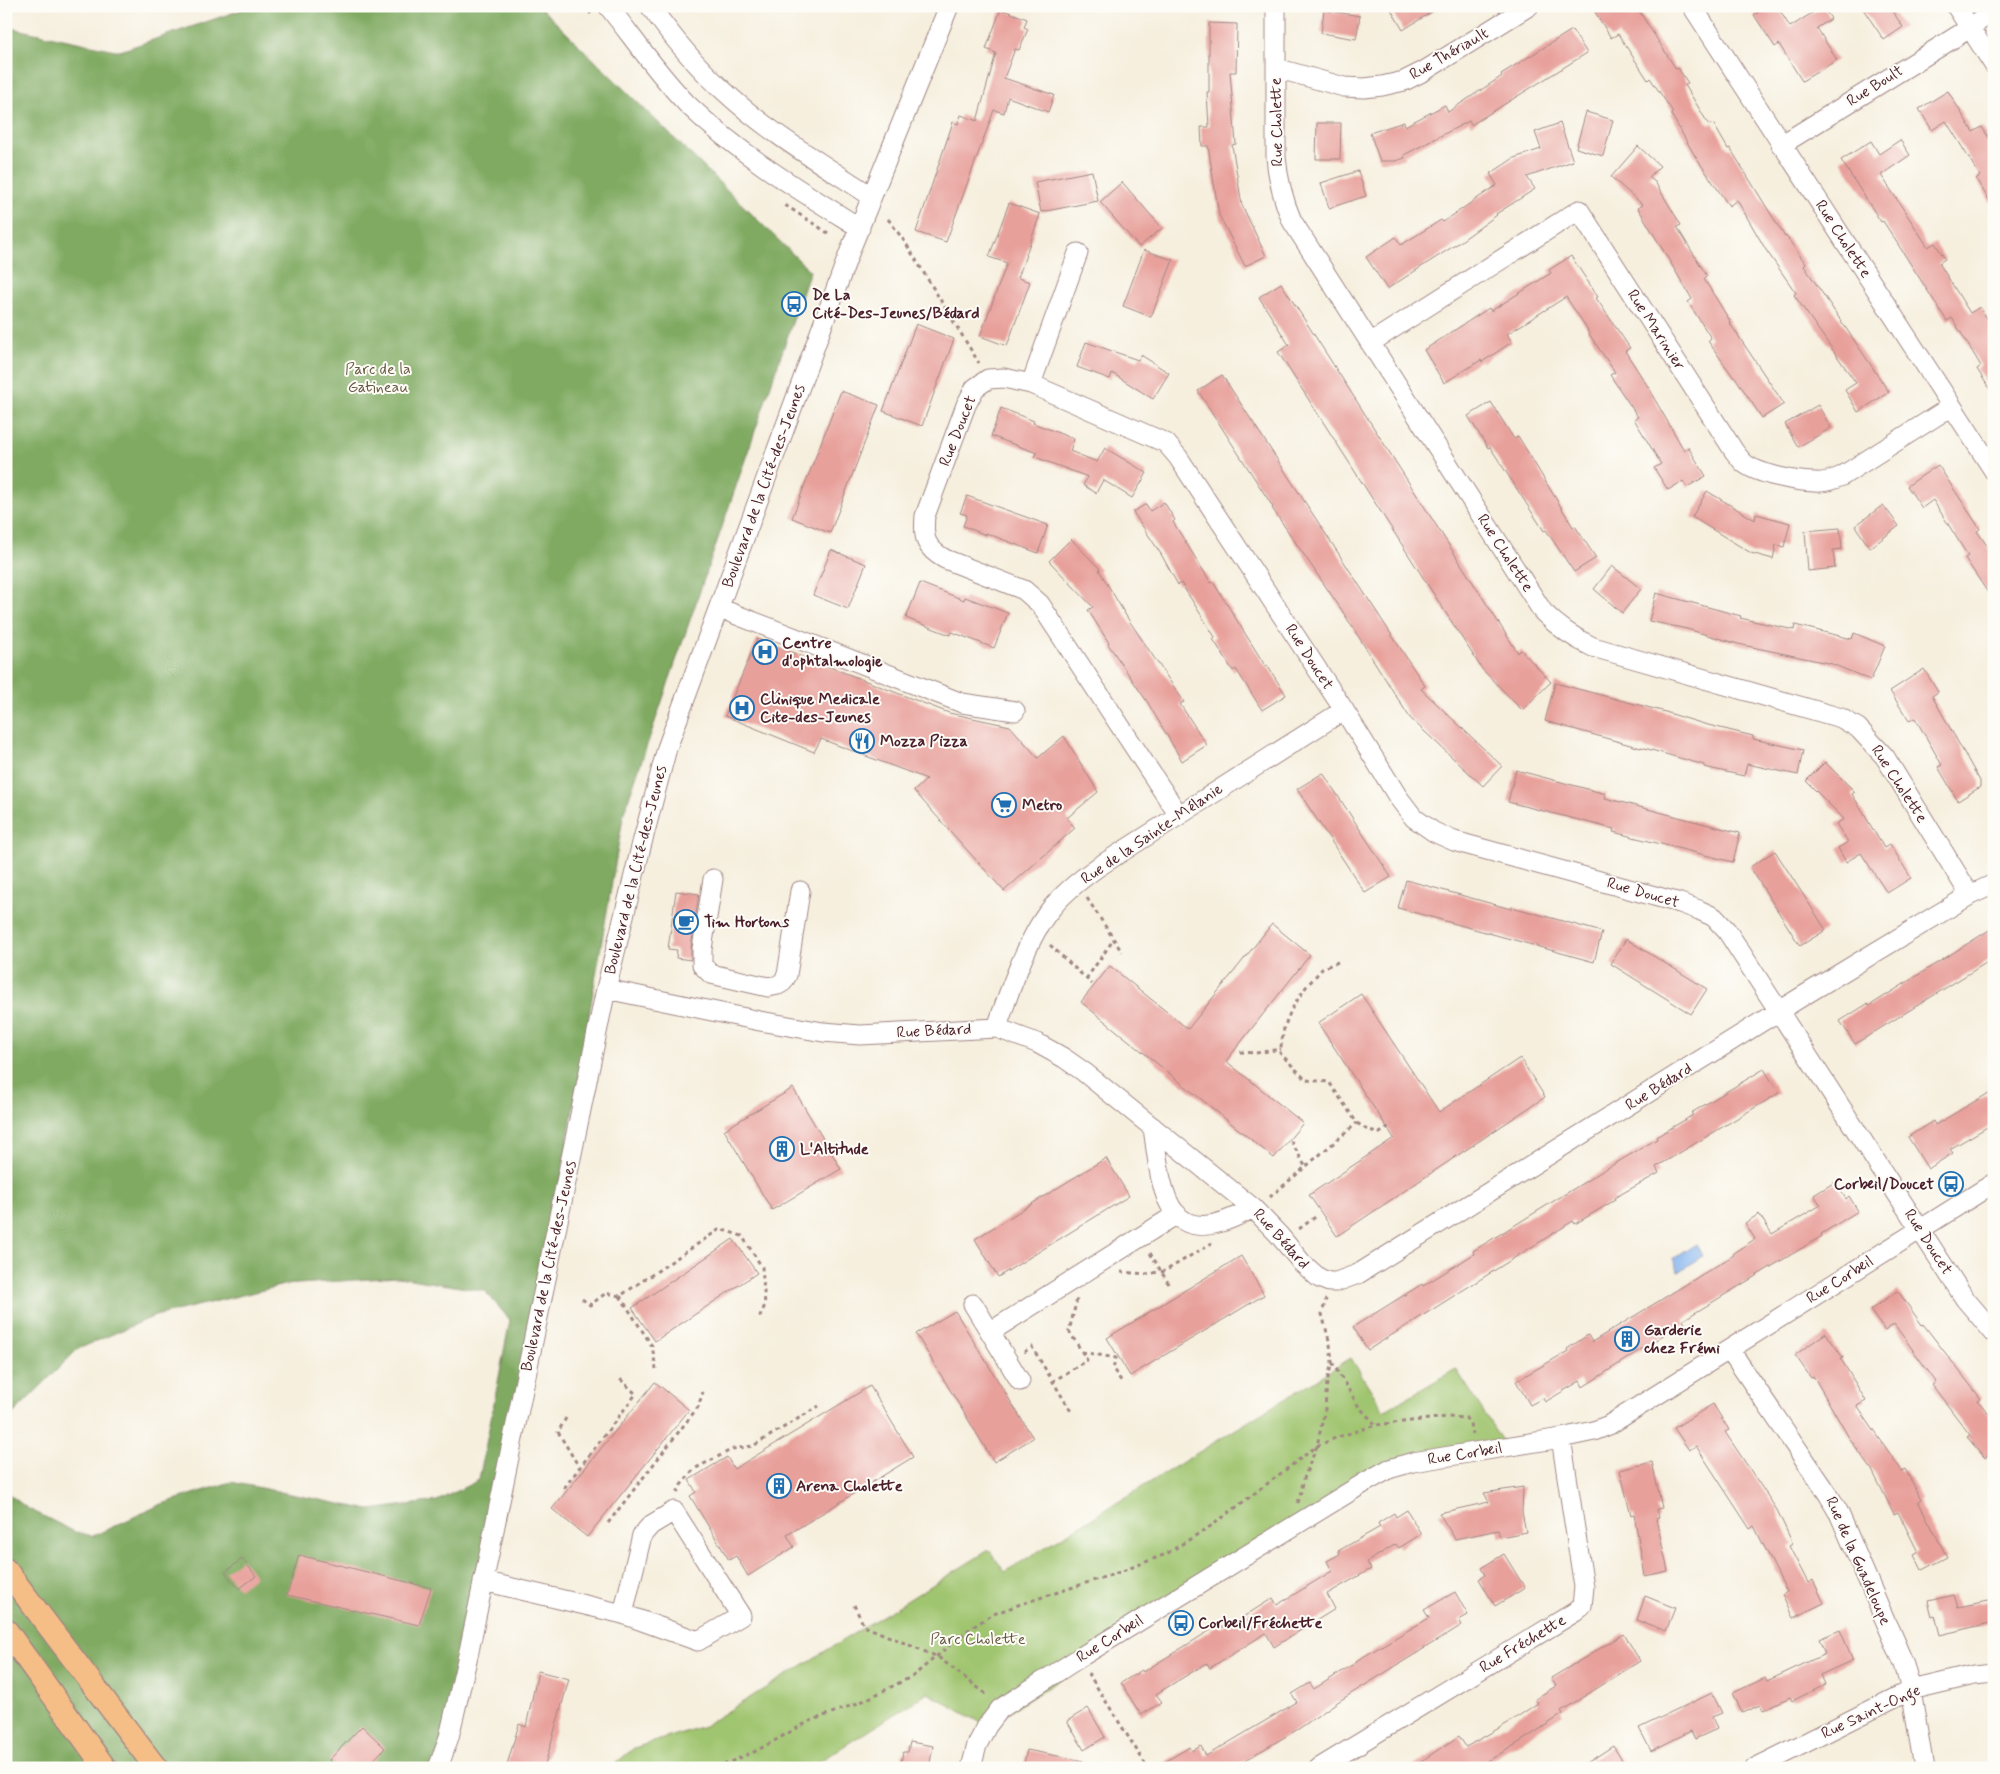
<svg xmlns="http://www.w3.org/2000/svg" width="2000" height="1774" font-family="Mynerve,sans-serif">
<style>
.green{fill:#a0c56f;stroke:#75724d}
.forest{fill:#80aa62;stroke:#656446}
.water{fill:#82b3ee;stroke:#66698c}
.building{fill:#e8a09b}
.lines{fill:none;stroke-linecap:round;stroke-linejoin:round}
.minor-casing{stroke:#a08784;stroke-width:21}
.major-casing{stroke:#a08784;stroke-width:25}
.path{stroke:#a08784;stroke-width:3;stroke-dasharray:4 4;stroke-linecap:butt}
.minor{stroke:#fff;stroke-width:19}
.major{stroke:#f6be87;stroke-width:22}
.labels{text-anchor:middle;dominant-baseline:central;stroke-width:4;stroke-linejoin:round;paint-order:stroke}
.street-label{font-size:16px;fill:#4a1f2b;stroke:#fdfcf7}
.poi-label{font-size:16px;font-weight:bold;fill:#4a1f2b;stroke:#fdfcf7;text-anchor:start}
.park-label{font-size:16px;fill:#685943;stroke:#fdfcf7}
</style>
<rect width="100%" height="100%" fill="#fdfcf7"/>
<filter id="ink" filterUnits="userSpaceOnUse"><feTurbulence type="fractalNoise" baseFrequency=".02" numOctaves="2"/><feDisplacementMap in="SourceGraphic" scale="10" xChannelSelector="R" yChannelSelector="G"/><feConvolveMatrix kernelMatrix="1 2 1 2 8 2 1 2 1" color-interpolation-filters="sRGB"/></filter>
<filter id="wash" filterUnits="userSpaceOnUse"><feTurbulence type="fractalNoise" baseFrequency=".0096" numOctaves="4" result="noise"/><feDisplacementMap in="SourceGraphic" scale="20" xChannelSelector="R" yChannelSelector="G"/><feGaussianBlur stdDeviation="1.12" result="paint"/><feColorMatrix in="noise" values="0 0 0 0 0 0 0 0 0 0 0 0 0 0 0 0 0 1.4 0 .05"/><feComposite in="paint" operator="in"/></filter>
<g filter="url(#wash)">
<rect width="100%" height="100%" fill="#f6efde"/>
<path class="green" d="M1351,1358L1384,1411L1456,1369L1506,1447L1389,1469L987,1726L928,1693L809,1768H610L634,1748L704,1726L989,1550L1005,1572Z"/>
<path class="forest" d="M253,6H539L810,271L624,812L489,1599L438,1768H6V1492L27,1508L75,1532L93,1536L162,1504L231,1482L370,1510L437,1501L479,1480L510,1320L485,1291L398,1277L284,1285L155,1316L78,1349L6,1421V27L120,51Z"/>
<path class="water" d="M1696,1244L1702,1256L1679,1272L1673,1259Z"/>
<g id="blocks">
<path class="building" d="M1389,6H1441L1403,30Z
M1604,6H1636L1676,69L1678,68L1688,83L1685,85L1709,125L1713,123L1728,149L1730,148L1785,237L1786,236L1806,264L1804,266L1889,392L1858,412L1845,390L1856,383L1794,295L1796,293L1766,250L1737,200L1729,206L1695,156L1671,114L1673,112L1650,78L1648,80L1618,34L1611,38L1595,12Z
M1768,6H1777L1790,27L1823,6L1831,19L1817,28L1837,60L1802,81L1779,44L1775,47L1754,15Z
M1861,6H1889L1903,27L1884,40Z
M1001,9L1027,19L1024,27L1028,29L1019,50L1015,49L1004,78L1054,95L1048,112L1008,97L1004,113L994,110L946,242L916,232L953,122L958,124L961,115L977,121L996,53L986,49Z
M1324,10L1360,16L1356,39L1321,33Z
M1209,23L1237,24L1236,72H1230L1236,144L1232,145L1242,205L1266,256L1245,266L1219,215L1208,146H1202L1201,127H1209L1207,92H1209Z
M1572,30L1587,53L1471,125L1469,121L1404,155L1405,158L1395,161H1380L1370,133L1404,122L1405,126L1445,105L1448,112L1502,76L1501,74Z
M1948,91L1973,132L1982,127L1994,146V208L1976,179L1980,176L1946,121L1932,130L1919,109Z
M1586,112L1613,120L1603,156L1576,148Z
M1317,123H1341L1340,159H1316Z
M1560,123L1573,161L1527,177L1535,189L1496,214L1497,215L1457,244L1387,289L1366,257L1396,237L1401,245L1441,220L1443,222L1497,185L1490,174L1514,158L1541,149L1535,132Z
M1900,140L1910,155L1881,175L1928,247L1935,243L1945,259L1939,263L1970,313L1980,307L1994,330V396L1977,369L1981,366L1952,318L1947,321L1883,221L1881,222L1841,160L1871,141L1879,154Z
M1638,146L1660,166L1649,177L1655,182L1681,225L1677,227L1707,276L1704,279L1730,321L1729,322L1784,404L1762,418L1735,377L1734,378L1708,341L1711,338L1688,302L1692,299L1638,208L1643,205L1611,177Z
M1092,171L1098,201L1041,212L1035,182Z
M1358,171L1366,196L1329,208L1321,183Z
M1122,182L1162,228L1139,247L1100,202Z
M1009,203L1040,214L1018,278L1030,282L1007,346L980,336L1007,263L989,257Z
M1144,250L1173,260L1151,317L1123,306Z
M1571,256L1598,297L1596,298L1630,348L1625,351L1652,393H1651L1684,450L1688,447L1706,476L1687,487L1683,481L1668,490L1654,468L1661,464L1634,419L1638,417L1610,375L1615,372L1587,331L1588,330L1566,297L1507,334L1512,342L1482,362L1481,360L1444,383L1424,350L1489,308L1491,311L1551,273L1549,270Z
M1281,283L1518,653L1521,650L1551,682L1522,710L1482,669L1278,352L1289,345L1259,297Z
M916,324L954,339L922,426L883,411Z
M1086,342L1138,360L1141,355L1169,373L1153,399L1112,373L1110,379L1077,367Z
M1222,375L1425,686L1421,689L1502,766L1483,786L1410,718L1341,609L1272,508L1273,507L1198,391Z
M841,391L879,405L830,533L792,518Z
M1491,402L1514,439L1518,436L1573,527L1575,526L1596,558L1574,572L1546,530L1544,531L1490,447L1488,448L1468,416Z
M1818,405L1831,428L1798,447L1785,424Z
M1001,408L1034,421L1033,423L1074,439L1070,451L1097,462L1105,448L1147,473L1132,498L1103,480L1096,493L1083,485L1088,477L1035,457L1037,453L991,436Z
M1938,465L1980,529L1977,531L1994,556V602L1965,558L1968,556L1933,500L1922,508L1907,486Z
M1707,491L1755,520L1756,514L1790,523L1784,547L1776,545L1773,559L1751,553L1692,517Z
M967,496L1048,525L1038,553L986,533V535L963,526L967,515L960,513Z
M1164,502L1175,520L1173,522L1211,583L1213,582L1266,667L1267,665L1286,695L1262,710L1236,669L1233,671L1213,639L1215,637L1181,583L1178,585L1161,554L1133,512L1146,504L1150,511Z
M1883,505L1899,526L1870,548L1855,526Z
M1840,528L1842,549L1833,550L1835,568L1808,571L1805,531Z
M1071,539L1100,569L1099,570L1128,619L1184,702L1180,704L1207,745L1182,761L1148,703L1108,644L1109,643L1088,610L1093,607L1049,561Z
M831,550L866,564L848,609L813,595Z
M1612,566L1641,589L1622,613L1594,589Z
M920,583L964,600L965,597L1008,613L994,648L952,632L950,635L906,618Z
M1656,593L1741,616L1740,618L1794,630L1795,625L1852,639L1854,633L1885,646L1871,680L1832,664L1738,644L1687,629L1649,621Z
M757,639L949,713L1010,726L1038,758L1064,736L1098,792L1067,818L1075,828L1004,891L914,791L927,779L821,739L814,752L725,716Z
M1924,669L1938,692L1932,696L1980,781V787L1958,801L1938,767L1942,765L1915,718L1909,721L1890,691Z
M1555,683L1662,711L1704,724L1753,736V739L1803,750L1798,775L1747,764L1744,776L1704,767V765L1641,747V748L1545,721Z
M1825,762L1855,792L1852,794L1884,848L1890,844L1911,878L1887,893L1861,853L1846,862L1838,848L1848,842L1836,824L1844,819L1806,781Z
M1516,770L1606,794L1605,798L1740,833L1733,862L1613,832L1614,829L1508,802Z
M1323,773L1391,877L1365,893L1297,789Z
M1775,851L1826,930L1800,946L1750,867Z
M1406,880L1511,909L1512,907L1602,932L1594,962L1398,908Z
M676,891L699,894L691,947V960L676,958L677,950L668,949Z
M1272,924L1310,955L1226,1061L1303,1123L1274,1158L1081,1002L1110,966L1188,1029Z
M1994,927V958L1855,1044L1840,1021L1867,1004L1869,1006Z
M1626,939L1707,989L1691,1014L1611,964Z
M1361,994L1439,1112L1520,1058L1545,1097L1337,1236L1309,1195L1394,1138L1318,1023Z
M1764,1069L1779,1093L1656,1167L1659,1173L1614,1198L1615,1200L1575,1224L1573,1221L1368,1350L1353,1327L1422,1284L1423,1286L1474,1254L1473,1251L1604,1170L1657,1139L1656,1137L1693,1115L1691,1113Z
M793,1088L841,1169L772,1210L724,1130Z
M1994,1090V1123L1950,1149L1953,1153L1928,1169L1908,1137L1933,1121L1935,1125Z
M1106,1158L1129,1196L998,1277L975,1239Z
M1835,1182L1846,1199L1849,1196L1858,1211L1821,1234L1822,1236L1683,1320L1685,1324L1669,1333L1668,1332L1583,1387L1580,1381L1545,1402L1543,1398L1530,1405L1516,1381L1568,1351L1567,1349L1588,1335L1592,1342L1734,1255L1733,1253L1755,1239L1745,1223L1759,1214L1772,1234L1821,1205L1814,1195Z
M733,1239L757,1273L655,1341L632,1308Z
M1241,1256L1264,1295L1130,1376L1107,1338Z
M1898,1291L1922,1325L1923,1324L1981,1399L1978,1401L1994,1420V1451L1985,1458L1967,1437L1970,1435L1932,1385L1936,1382L1894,1324L1885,1331L1870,1310Z
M955,1311L1033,1438L994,1462L916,1334Z
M1826,1333L1843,1358L1841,1359L1866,1401L1857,1406L1902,1471L1905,1469L1921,1499L1918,1501L1947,1557L1922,1570L1914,1554L1918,1552L1898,1512L1894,1514L1872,1470L1848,1436L1814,1377L1811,1378L1795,1355Z
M655,1382L689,1410L587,1537L552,1509Z
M870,1386L913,1457L787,1535L794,1547L748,1576L736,1556L729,1560L690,1496L696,1492L689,1480L727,1457L734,1469Z
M1713,1404L1729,1430L1725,1432L1777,1510L1793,1544L1789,1546L1808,1583L1813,1580L1824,1603L1793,1618L1782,1595L1787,1592L1754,1526L1750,1529L1696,1446L1689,1450L1674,1428Z
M1652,1462L1662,1508L1657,1509L1659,1518L1656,1519L1668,1571L1645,1576L1634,1514L1631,1515L1620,1470Z
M1523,1487L1522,1512L1526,1532L1500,1537L1498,1530L1455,1539L1439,1513L1489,1502L1484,1493Z
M1407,1510L1421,1534L1399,1548L1396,1544L1367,1562L1371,1569L1327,1594L1335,1609L1274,1647L1266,1633L1210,1668L1207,1663L1156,1694L1162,1702L1141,1715L1121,1683L1142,1670L1143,1672L1219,1625L1221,1628L1233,1620L1235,1622L1273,1598L1277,1605L1332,1571L1327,1561L1340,1554L1338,1551L1380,1527L1378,1523L1394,1513L1396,1517Z
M1504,1554L1525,1588L1495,1606L1479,1579L1485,1575L1481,1568Z
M299,1555L431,1588L419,1625L287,1595Z
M242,1559L256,1576L239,1589L225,1572Z
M1455,1592L1468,1615L1459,1620L1462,1625L1336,1703L1300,1728L1232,1768H1154L1190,1747L1192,1751L1201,1746L1206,1756L1297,1702L1292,1694L1310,1683L1314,1689L1357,1662L1356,1661L1429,1618L1424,1610Z
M1954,1595L1958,1607L1994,1600V1622L1940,1635L1935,1615L1932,1616L1928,1601Z
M1645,1596L1675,1608L1666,1631L1637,1620Z
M1840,1630L1853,1660L1820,1675L1825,1685L1792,1701L1790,1697L1763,1710L1760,1705L1742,1713L1733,1693L1765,1678L1767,1681L1825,1654L1819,1639Z
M1624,1634L1640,1661L1561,1711L1563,1714L1520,1742L1476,1768H1411L1459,1736L1466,1747L1508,1723L1538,1703L1535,1699L1556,1686L1551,1678Z
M538,1671L569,1679L544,1768H506L519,1724L526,1727Z
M1712,1693L1722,1713L1712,1717L1717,1729L1695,1739L1691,1731L1651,1751L1639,1728Z
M1088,1708L1105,1737L1084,1750L1067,1721Z
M362,1726L385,1748L366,1768H336L329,1760Z
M910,1742L933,1746L929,1768H900L903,1752H908Z
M1613,1746L1627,1768H1579Z
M1027,1750L1083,1761L1082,1768H1023Z"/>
</g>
</g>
<g filter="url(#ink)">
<use href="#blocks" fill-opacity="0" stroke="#a08784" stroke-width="1"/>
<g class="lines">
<defs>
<path id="minor" d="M608,6C634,39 658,74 687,104C739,154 799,190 860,228
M650,6C672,37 697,67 725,92C769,133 821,163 871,196
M1276,6V157C1278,180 1283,200 1292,221L1543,612C1558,627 1573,638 1593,647L1841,718L1858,728L1885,757L1970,895
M1692,6L1994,471
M1956,6L1994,65
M1276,68L1344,87L1364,88L1382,86L1404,81L1424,71L1529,6
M1781,145L1970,28L1994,10
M1370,343L1579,210L1734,451C1737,455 1740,459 1744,463C1757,474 1798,482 1815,482C1825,483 1833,480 1842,476L1952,406
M1031,384L1078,253
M719,608L962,703L1015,711
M1178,814L1040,604L1024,590L945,559C925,548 923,538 925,516L966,405L975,388L988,379L1004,378L1031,384L1166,443L1178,457L1344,710L1398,797L1414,818L1434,832L1454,841L1680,903L1699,910L1714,917L1727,931L1965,1299L1994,1333
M713,879L702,949V965L711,974L768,987L778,985L783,982L787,975L800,891
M606,989L760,1021L823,1032L860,1035L997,1028L1037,1043L1064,1058L1084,1072L1253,1208L1279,1235L1302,1263L1319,1278L1329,1282H1336L1358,1274L1798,999L1970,895L1994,884
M997,1028C1007,996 1029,935 1050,910C1063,893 1081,879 1098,867L1344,710
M1153,1127C1162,1197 1167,1256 1253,1208
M973,1304L1020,1381
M990,1332L1177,1214
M1730,1350L1828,1494L1838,1511L1904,1664L1911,1690L1924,1768
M483,1581L623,1614L698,1641L741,1616L674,1511L651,1525L642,1535L623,1614
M438,1768L449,1737L469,1651L606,989L642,843L667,748L851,248L949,6
M971,1768L977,1745L987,1726L1000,1709L1079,1658L1364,1483L1389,1469L1413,1462L1561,1438L1594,1431L1609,1425L1994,1183
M1319,1768L1575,1612L1582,1606L1584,1587L1561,1438
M1755,1768L1911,1690L1974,1675L1994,1673"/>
<path id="major" d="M6,1570L156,1768
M6,1630L105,1768"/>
</defs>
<use href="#minor" class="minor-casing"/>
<use href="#major" class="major-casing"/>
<path class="path" d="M585,6L591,14
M785,205L828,233
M888,219L905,242L979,363
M1087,898L1122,952
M1050,945L1092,984
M1338,962L1323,968L1306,987L1291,1010L1284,1028L1280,1053L1306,1080L1329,1082L1357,1123L1366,1129L1380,1133L1392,1124
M1086,979L1114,939
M1240,1052L1256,1053L1281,1049
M1291,1141L1305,1166
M1270,1197L1357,1123
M1299,1229L1318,1215
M1150,1253L1170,1286
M1121,1272L1146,1274L1165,1271L1212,1243
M620,1296L652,1346L656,1369
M582,1299L590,1305L606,1293L620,1296L720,1229L742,1236L762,1267L765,1305L759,1319
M1024,1352L1032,1347L1072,1413
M1082,1352L1116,1358L1113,1369L1122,1382
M1332,1362L1359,1407L1375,1424
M1052,1382L1087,1360L1069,1331L1077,1299
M566,1418L558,1432L579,1467
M564,1488L636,1394L620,1379
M677,1493L681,1485L694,1469L733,1449L753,1446L819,1406
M1298,1503L1305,1475L1317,1446L1325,1409L1327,1382L1332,1362L1330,1344L1322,1314L1326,1299
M608,1523L698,1407L703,1392
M854,1605L864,1626L938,1657L986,1694
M1088,1673L1148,1768
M6,1760L12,1768
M716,1768L756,1751L808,1722L863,1701L913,1676L967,1631L991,1615L1018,1605L1120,1572L1166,1554L1214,1524L1317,1446L1338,1437L1376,1425L1447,1417L1466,1418L1470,1424L1472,1434"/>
<use href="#minor" class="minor"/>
<use href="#major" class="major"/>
</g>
</g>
<defs>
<symbol id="bus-ring" viewBox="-11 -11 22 22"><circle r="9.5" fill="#fdfcf7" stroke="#1f6fb2" stroke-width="1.5"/><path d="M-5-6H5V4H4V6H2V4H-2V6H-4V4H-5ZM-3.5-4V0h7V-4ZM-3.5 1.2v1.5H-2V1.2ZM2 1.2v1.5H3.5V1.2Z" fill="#1f6fb2"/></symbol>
<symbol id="hospital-ring" viewBox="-11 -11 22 22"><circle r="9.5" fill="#fdfcf7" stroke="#1f6fb2" stroke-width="1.5"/><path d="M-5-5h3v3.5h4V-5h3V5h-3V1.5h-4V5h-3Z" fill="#1f6fb2"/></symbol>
<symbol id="restaurant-ring" viewBox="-11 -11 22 22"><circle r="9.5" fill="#fdfcf7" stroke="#1f6fb2" stroke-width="1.5"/><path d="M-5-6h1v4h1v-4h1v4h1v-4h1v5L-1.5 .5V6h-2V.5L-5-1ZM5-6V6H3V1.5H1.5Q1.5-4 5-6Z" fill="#1f6fb2"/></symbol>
<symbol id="supermarket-ring" viewBox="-11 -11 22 22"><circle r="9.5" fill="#fdfcf7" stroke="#1f6fb2" stroke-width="1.5"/><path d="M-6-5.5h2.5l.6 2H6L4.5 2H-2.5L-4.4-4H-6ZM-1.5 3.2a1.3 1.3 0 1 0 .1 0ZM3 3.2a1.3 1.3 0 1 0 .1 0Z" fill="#1f6fb2"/></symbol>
<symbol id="cafe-ring" viewBox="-11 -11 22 22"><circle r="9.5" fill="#fdfcf7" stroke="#1f6fb2" stroke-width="1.5"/><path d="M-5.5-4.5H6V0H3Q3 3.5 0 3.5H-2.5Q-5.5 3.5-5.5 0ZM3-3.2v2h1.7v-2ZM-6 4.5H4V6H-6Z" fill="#1f6fb2"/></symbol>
<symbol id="building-ring" viewBox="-11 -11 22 22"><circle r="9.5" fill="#fdfcf7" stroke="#1f6fb2" stroke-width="1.5"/><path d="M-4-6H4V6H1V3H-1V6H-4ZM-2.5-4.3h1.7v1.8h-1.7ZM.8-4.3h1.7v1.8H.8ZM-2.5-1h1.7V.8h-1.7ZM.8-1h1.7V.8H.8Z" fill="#1f6fb2"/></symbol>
</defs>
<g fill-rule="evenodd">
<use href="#bus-ring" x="780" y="290" width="28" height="28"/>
<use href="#hospital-ring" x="751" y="638" width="28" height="28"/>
<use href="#hospital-ring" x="728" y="694" width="28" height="28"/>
<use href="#restaurant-ring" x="848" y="727" width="28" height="28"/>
<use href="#supermarket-ring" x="990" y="791" width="28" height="28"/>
<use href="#cafe-ring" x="672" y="908" width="28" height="28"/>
<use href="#building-ring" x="768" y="1135" width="28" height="28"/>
<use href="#bus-ring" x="1937" y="1170" width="28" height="28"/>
<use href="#building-ring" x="1613" y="1325" width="28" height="28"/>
<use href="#building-ring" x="765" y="1472" width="28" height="28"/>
<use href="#bus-ring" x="1167" y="1609" width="28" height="28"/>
</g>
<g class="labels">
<g class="street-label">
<text transform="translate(1449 54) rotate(-30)">Rue Thériault</text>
<text transform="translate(1875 86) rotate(-32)">Rue Boult</text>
<text transform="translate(1277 122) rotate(-91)">Rue Cholette</text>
<text transform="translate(1843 239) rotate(57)">Rue Cholette</text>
<text transform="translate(1656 330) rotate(57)">Rue Marinier</text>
<text transform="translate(958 431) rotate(-68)">Rue Doucet</text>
<text transform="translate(764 486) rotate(-70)">Boulevard de la Cité-des-Jeunes</text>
<text transform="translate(1505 553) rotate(57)">Rue Cholette</text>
<text transform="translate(1309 657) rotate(57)">Rue Doucet</text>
<text transform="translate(1899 784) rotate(57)">Rue Cholette</text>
<text transform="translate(1152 834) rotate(-34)">Rue de la Sainte-Mélanie</text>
<text transform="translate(636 870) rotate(-76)">Boulevard de la Cité-des-Jeunes</text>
<text transform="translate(1643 893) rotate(16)">Rue Doucet</text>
<text transform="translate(934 1031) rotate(-3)">Rue Bédard</text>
<text transform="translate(1659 1087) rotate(-32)">Rue Bédard</text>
<text transform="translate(1281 1239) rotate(48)">Rue Bédard</text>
<text transform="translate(1928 1242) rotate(57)">Rue Doucet</text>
<text transform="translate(549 1266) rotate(-78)">Boulevard de la Cité-des-Jeunes</text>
<text transform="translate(1840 1280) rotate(-32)">Rue Corbeil</text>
<text transform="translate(1465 1454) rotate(-9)">Rue Corbeil</text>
<text transform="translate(1858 1561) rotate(66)">Rue de la Guadeloupe</text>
<text transform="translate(1110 1639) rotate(-32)">Rue Corbeil</text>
<text transform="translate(1523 1644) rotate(-31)">Rue Fréchette</text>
<text transform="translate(1871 1712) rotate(-25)">Rue Saint-Onge</text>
</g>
<g class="poi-label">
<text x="812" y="295">De La<tspan x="812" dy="18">Cité-Des-Jeunes/Bédard</tspan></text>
<text x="782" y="643">Centre<tspan x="782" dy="18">d'ophtalmologie</tspan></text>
<text x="760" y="699">Clinique Medicale<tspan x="760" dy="18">Cite-des-Jeunes</tspan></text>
<text x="880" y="741">Mozza Pizza</text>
<text x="1022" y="805">Metro</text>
<text x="704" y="922">Tim Hortons</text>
<text x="800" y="1149">L'Altitude</text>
<text x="1934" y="1184" text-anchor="end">Corbeil/Doucet</text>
<text x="1644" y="1330">Garderie<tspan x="1644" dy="18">chez Frémi</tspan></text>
<text x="796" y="1486">Arena Cholette</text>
<text x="1198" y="1623">Corbeil/Fréchette</text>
</g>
<g class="park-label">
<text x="378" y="369">Parc de la<tspan x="378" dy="18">Gatineau</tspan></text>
<text x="978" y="1639">Parc Cholette</text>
</g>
</g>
<rect width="2000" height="1774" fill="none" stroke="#fdfcf7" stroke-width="25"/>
</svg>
